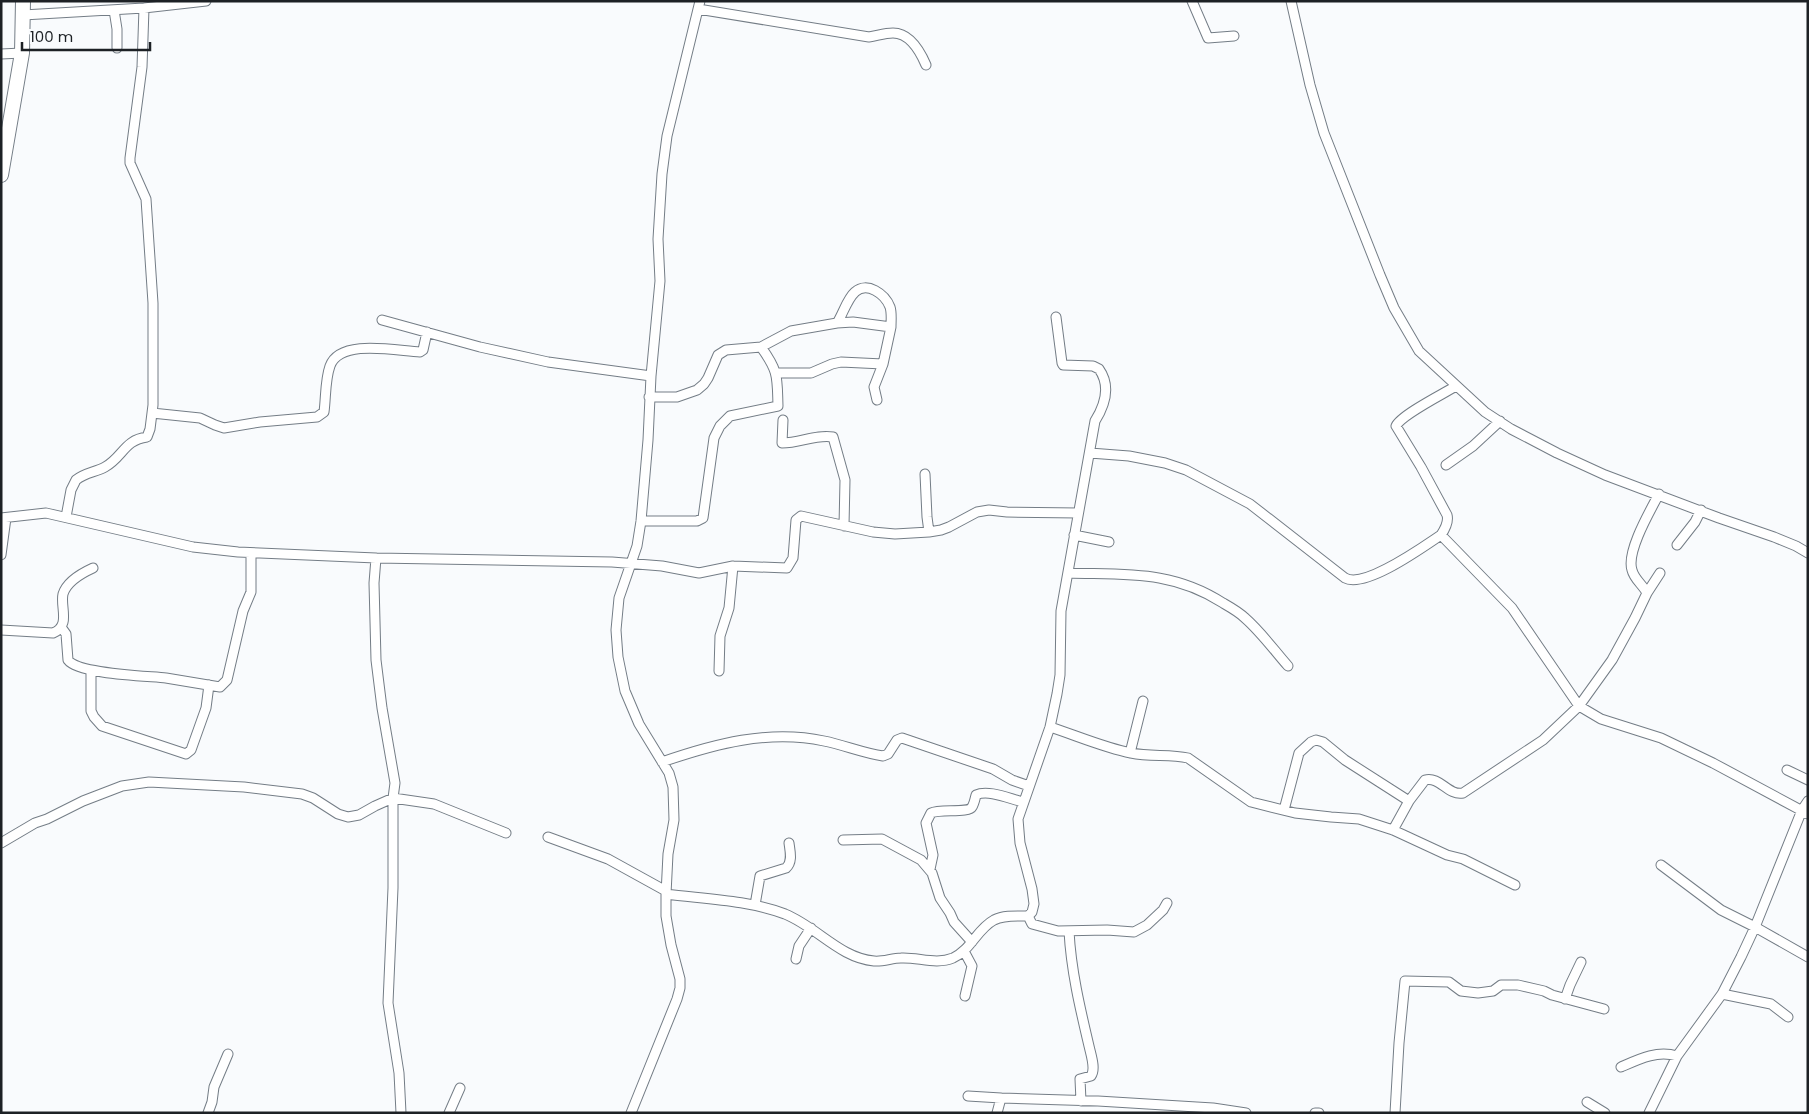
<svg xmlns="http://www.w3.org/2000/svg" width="1809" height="1114" font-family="Poppins,sans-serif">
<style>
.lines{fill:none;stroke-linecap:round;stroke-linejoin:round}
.minor-casing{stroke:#747d86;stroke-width:11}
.trunk-casing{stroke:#747d86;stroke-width:16}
.minor{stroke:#fff;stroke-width:9}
.trunk{stroke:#fff;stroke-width:14}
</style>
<rect width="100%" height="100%" fill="#f9fbfd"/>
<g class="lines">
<defs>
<path id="minor" d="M1192,1L1208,38L1234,36
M1291,1L1310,85L1324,133L1380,275L1394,308L1419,351L1485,412L1511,429L1557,453L1605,475L1719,518L1774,537L1796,546L1808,553
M698,9L869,37C877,36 884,33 893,33C910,33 920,51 926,65
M114,10L117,29V48
M23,15L144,8L206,1
M1,54L22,53
M382,320L480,347L548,362L651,376
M837,323L853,322L891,327L883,364L874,387L877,400
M777,373H811L832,364L841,362L883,364
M649,397H677L697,390L704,384L708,378L718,355L726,350L761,347L791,331L837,323C843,314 847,299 855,292C867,281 885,294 890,307C892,313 891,320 891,327
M152,413L200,418L215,425L224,428L260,422L317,417L324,412C326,397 325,380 330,366C340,338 397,351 420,352L423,350L427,332
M783,420L782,443C800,443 816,434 833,437L845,480L844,526
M1090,453L1129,456L1165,463L1186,470L1250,504L1345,578C1365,589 1423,547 1441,535C1445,529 1449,522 1447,515L1421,467L1396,426C1401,415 1443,394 1456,386
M1446,465L1473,446L1500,421
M925,474L927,517L929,532
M66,517L71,490L76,480C84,473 96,472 105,467C123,457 124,440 147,437L150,429L153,405V303L146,199L130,163V158L142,67L144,8
M1,518L46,513L193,547L238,552L376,558L612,562L662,566L699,573L733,566L787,568L793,558L796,520L801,516L873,532L895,534L929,532L941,530L949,527L977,512L989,510L1007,512L1078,513
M641,521H697L703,518L714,438L720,426L730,416L778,406C777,377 779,372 761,347
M1074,535L1109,542
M1441,535L1512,608L1579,706L1601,719L1661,738L1713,763L1808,814
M1677,545L1695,522L1701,510
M1,555L6,518
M376,558L374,583L376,660L382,708L395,783L393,798V888L388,1003L399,1073L401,1113
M1068,573C1126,575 1172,570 1223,603C1230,607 1239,612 1245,618C1261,632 1274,650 1288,666
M1647,593L1660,573
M61,627L66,634L68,660C78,674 147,676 166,678C184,681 202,684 220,687L227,680L243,611L251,592V553
M1,630L53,633C71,626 60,607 63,594C67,581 82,573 93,568
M91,670V711L94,717L102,726L186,754L191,750L206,708L209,685
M719,671L720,636L729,608L733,566
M1050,727C1075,735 1105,748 1131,753C1150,757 1170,754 1188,758L1251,802L1295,813L1331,817L1359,819L1393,830L1447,855L1463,859L1515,885
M1130,753L1143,701
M662,762C714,744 769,729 824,741C844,745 863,753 883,756L888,754L897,740L902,738L993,769L1012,780L1029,786
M1787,770L1808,780
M1284,810L1299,753L1311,742L1316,740L1323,742L1345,760L1409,801
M1393,830L1409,801L1425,780C1440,776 1448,796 1463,793L1543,740L1579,706L1612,660L1635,618L1647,593C1643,585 1634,579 1632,570C1626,552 1650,511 1659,494
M548,837L608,859L666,891
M843,840L882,839L921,860L932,873L940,898L950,913L954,922L972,942
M1,843L35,823L47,819L83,801L122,786L149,782L244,787L302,794L313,798L338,814L348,817L359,815L375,806L393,798L434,804L506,833
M1661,865L1721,910L1755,927L1808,957
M930,869L933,855L926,823L931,813C940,809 969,813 972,807C974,804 975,799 976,795C988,789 1010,799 1023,802
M666,894C705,899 748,900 785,914C817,927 840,958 874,961C883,962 892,958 901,958C918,957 936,965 953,958C971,950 977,929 994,920C1004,915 1017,916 1028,916L1032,912L1034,904L1032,889L1020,843L1018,819L1050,727L1057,694L1060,675L1061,611L1095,421C1105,405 1111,386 1099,369L1093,366L1063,365L1062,363L1056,317
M755,905L760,876L786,868C793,862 790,851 789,843
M1028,916L1032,924L1058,931L1107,930L1134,932L1147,925L1163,910L1167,903
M1069,931C1071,970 1080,1008 1089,1046C1091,1055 1096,1069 1091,1076L1080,1079L1081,1101
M964,951L972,966L965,996
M796,959L799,946L811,928
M1722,994L1771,1004L1788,1017
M1565,999L1570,985L1581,962
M1621,1067C1639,1059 1657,1050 1677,1056
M968,1096L1001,1098
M1587,1102L1605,1113
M208,1113L212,1102L214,1087L228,1054
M449,1113L460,1088
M631,1113L677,999L680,988V979L671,945L666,916V894L668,854L674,820L673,787L669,773L639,724L625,691L618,657L616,630L619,598L637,546L641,521L648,440L651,376L660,281L658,239L662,174L667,136L700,1
M997,1113L1001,1098L1098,1101L1213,1108L1246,1113
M1315,1113H1319
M1395,1113L1399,1043L1405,981L1449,982L1461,991L1478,993L1493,991L1501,985H1518L1544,991L1552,995L1604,1009
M1649,1113L1677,1056L1722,994L1741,957L1755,927L1802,810L1808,801"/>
<path id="trunk" d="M1,175L22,53L23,1"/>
</defs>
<use href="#minor" class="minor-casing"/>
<use href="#trunk" class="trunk-casing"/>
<use href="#minor" class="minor"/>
<use href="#trunk" class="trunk"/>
</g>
<rect width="1809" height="1114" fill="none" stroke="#1d2125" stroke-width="5"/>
<path d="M22 42v8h128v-8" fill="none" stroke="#1d2125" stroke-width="2.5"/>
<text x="30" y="42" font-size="15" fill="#1d2125" stroke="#f9fbfd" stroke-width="4" paint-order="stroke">100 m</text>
</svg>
